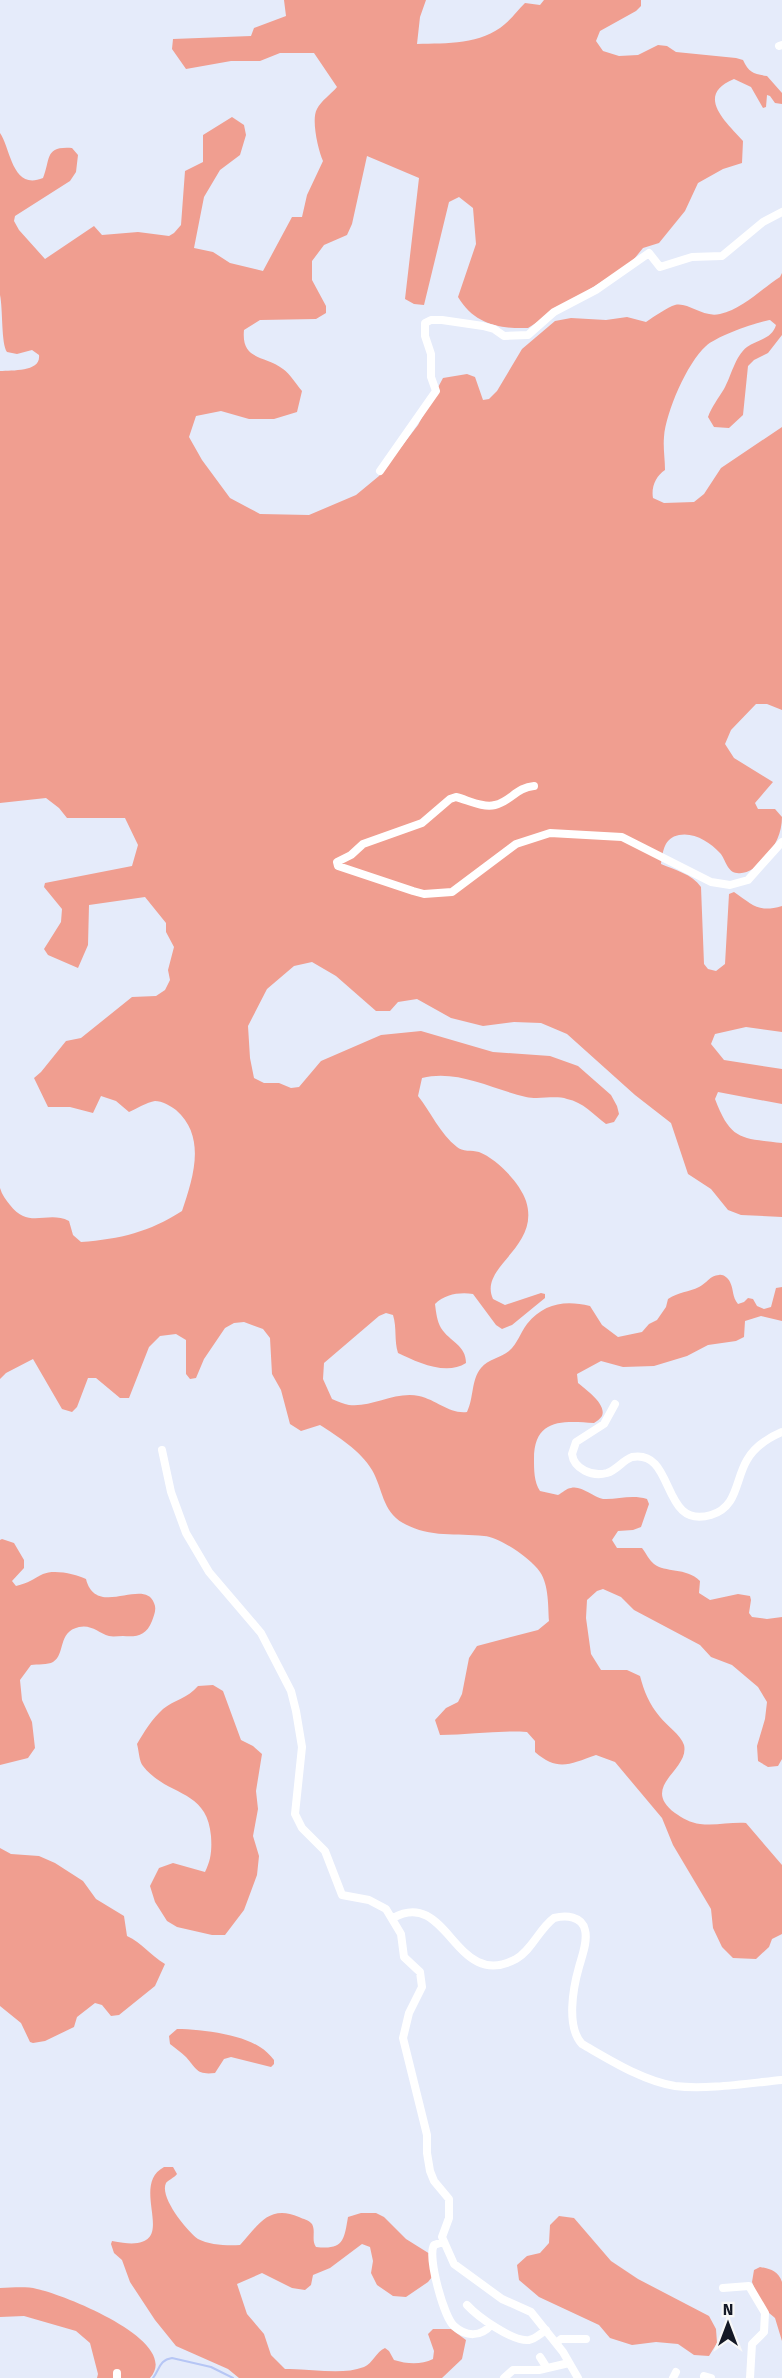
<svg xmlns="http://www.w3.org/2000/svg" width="782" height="2378" font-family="'Fira Sans',sans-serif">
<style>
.forest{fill:#f09e90}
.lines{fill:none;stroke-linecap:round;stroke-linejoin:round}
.stream{stroke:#b6c6f5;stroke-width:2}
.minor{stroke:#fff;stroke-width:8}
</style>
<rect width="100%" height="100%" fill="#e5ebfa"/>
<path class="forest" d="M284,0H426L420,17L417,44C447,43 481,45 505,24C512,18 518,10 525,3L540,5L544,0H641V6L636,11L600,31L596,41L603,51L619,56L638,55L658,45L667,46L676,52L736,58L743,60C749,73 754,74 767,76L782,93V104L775,103L770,96L767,95L766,107L763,108L751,87L734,79C695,95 725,121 743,141L742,163L723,169L698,183L685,211L659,243L643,248L630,264L528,328C499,329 474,324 458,297L476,244L473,208L459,197L449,202L424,305L414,304L405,299L419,178L367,156L352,224L347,235L324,245L312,261V280L326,306V313L316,319L260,320L244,330C241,361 265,355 283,369C290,374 296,384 302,391L297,412L274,419H249L221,411L196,416L189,437L202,460L230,498L260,514L309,515L356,495L379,476L418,425L443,378L467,374L475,377L483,400L489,399L497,391L522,349L555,321L571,318L606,320L627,317L646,322C653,317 668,307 675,305C689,302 702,318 720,314C743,309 761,289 780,277L782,273V335L768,353L754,360L748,366L743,415L729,428L714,427L708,417C712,406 718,399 724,389C731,377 735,356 747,347C757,340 772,339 776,325L770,320C756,322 715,337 706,346C687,363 666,412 664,437C663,448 665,459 665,470C656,476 651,487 653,498L664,503L694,502L704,494L721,468L782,427V710L767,704H756L731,730L725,744L734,758L773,782L755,803L758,809H775L782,817C782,833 775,846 765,859C759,866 747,875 737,873C727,872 726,860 720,853C710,842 694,832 679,835C664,838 663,851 661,864C675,870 692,874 701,887L704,964L708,969L716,971L725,964L729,894L734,892C753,905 758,913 782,906V1032L746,1027L715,1034L711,1044L724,1060L782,1069V1104L718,1092L715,1099C731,1141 741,1138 782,1143V1217L741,1215L728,1210L711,1189L688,1174L671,1123L635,1095L567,1034L541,1023L514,1022L483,1026L451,1018L417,999L398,1002L390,1011H376L336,976L312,962L294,966L267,989L248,1026L250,1058L254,1078L264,1083H279L291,1088L299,1087L321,1061L381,1035L421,1031L493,1052L550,1056L578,1066L611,1095L617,1106L619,1114L614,1122L606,1124C594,1115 583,1102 567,1099C555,1095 539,1100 526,1097C492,1089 457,1069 422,1078L418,1096C431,1112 440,1134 457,1147C462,1152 472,1150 479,1152C497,1159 520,1183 526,1201C541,1248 478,1266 493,1299L505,1305L541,1293L545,1294V1298L512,1325L502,1329L496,1325L473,1294C460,1292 445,1294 435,1304C436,1312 437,1321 441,1328C450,1342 466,1345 466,1363C446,1376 417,1362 398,1353C394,1340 397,1328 393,1315L386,1313L379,1316L324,1363L323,1379L332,1399C337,1401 344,1404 349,1405C371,1408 395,1391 419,1396C437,1400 449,1414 467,1412C474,1398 471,1380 481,1368C488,1359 501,1358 509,1351C518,1343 520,1333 527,1324C544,1303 565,1300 590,1306L602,1325L618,1337L642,1332L649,1324L657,1320L666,1307L668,1299C678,1292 689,1292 699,1287C706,1284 710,1275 719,1275C723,1274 728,1278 730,1282C734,1290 732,1297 738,1304L744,1302L748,1298L753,1299L757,1306L764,1309L771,1307L776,1288L782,1287V1321L761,1316L745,1321L744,1337L736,1341L708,1345L687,1356L654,1366L623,1367L601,1361L577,1374L578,1383C585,1389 607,1404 602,1416C600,1419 597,1421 594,1423C563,1421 534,1418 534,1459C534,1470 534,1482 540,1491L558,1495C562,1493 567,1488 571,1488C581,1485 593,1497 603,1499C617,1500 631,1494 647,1499L649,1504L641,1527L633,1530L618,1531L612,1540L617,1548H642C646,1553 649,1560 654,1564C665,1573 686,1567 700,1581L699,1593L710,1600L738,1594L750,1596L751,1600L749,1613L752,1617L767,1619L782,1617V1759L778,1766L768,1767L758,1761L757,1746L765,1719L767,1702L758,1687L732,1665L711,1657L700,1645L634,1610L621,1597L603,1589L597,1591L587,1600L586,1618L591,1654L601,1670H627L640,1676C644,1691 649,1704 660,1717C666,1725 681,1735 684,1745C690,1770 639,1786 675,1813C682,1818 691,1823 700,1824C715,1826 731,1822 746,1823L782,1865V1934L772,1939L769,1947L756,1959L733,1958L722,1947L713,1928L711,1909L673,1845L662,1818L615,1762L596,1755C570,1764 558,1772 535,1752V1741L527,1732C498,1730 469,1735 440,1735L435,1720L446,1708L458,1702L462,1694L469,1658L477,1646L538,1630L549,1621C548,1607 549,1585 540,1572C531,1559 500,1537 484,1536C456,1533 429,1538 403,1523C382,1511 383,1489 372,1470C361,1451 337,1436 320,1425L301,1431L290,1424L281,1390L272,1374L270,1338L263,1329L244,1322L234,1323L225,1328L204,1359L196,1378L190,1379L186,1374V1340L176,1334L160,1336L149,1347L129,1398H120L96,1378H88L77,1407L72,1412L62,1409L33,1359L6,1373L0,1379V1188C2,1195 6,1200 10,1205C29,1230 47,1210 69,1221L73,1235L81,1242C121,1239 149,1232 182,1211C193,1178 207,1137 176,1110C171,1106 162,1101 155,1101C147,1102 136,1109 129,1112L116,1101L101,1096L93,1113L70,1107H48L34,1078L41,1072L66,1041L81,1038L132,997L156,996L165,990L170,980L168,970L174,947L166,932V923L145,897L89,905L88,945L78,968L48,955L44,949L61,922L62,909L44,887L45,883L132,866L138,845L125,818H67L59,808L46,798L0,803V371C13,370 41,372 39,355L32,350L17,354L7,352C1,344 3,309 0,295V133C11,149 12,191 43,178C51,159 44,146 72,148L78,155L76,172L70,181L15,216L14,221L19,230L45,259L94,226L102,235L138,232L169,236L174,233L181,225L185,171L203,162V135L232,117L244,125L246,135L240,155L220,170L204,197L194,248L213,252L230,263L263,271L292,217H302L307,195L323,161C318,150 311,119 317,109C321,101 331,94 337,87L314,53H280L260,61H231L186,69L172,49L173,39L251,36L254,28L286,16Z
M2,1539L14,1543L24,1560V1568L12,1581L16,1586C29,1583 33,1579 43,1574C54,1569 76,1574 86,1579C96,1619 144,1577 154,1603C157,1609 154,1615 152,1621C146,1636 137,1637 123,1636C118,1636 113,1637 109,1636C99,1633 91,1624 79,1627C57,1632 66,1654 53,1662C48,1665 37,1664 31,1665L20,1680L22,1700L32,1722L35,1748L28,1758L0,1765V1540Z
M213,1685L223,1691L241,1740L253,1746L262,1754L256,1791L258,1809L253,1836L259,1856L257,1875L244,1910L225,1935H212L177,1927L167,1921L155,1902L150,1886L159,1868L173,1863L205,1872C211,1860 212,1850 211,1836C207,1788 167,1797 143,1766C139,1761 139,1751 137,1744C144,1732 152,1719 163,1709C174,1700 188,1698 198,1686Z
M0,1848L11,1854L39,1856L55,1863L83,1881L96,1899L124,1916L127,1936C142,1943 150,1955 165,1964L155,1986L119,2015L111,2016L102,2005L95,2003L77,2017L74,2027L45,2041L33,2043L30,2042L21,2023L0,2006Z
M177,2029C200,2029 240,2034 260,2047C265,2050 270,2055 274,2060V2064L271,2067L231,2057L224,2059L215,2073C196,2075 197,2069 186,2057C181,2052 175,2048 170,2044L169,2036Z
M164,2167H173L177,2174C174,2178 168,2180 166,2183C159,2197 187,2231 198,2239C209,2245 228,2246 240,2245C258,2226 268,2204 299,2217C303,2219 309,2220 312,2224C316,2231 311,2240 316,2247C343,2250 344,2241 348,2217L361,2213H376L384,2217L406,2239L430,2254L436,2272L428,2282L406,2297L393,2296L377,2285L371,2273L373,2261L370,2247L362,2244L330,2268L313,2275L311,2285L305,2290L292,2288L262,2273L237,2284L247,2314L264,2334L271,2355L285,2369C311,2368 340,2376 364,2367C373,2363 376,2352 385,2348L389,2351L394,2360C407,2364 421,2365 433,2359L434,2351L428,2334L433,2329H451L466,2340L462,2359L442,2378H239L228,2369L176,2346L155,2320L130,2282L122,2260L114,2253L111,2244L112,2241C190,2257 125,2188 164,2167Z
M559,2216L574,2218L611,2261L638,2279L709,2316L716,2329L717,2343L709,2356L694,2355L678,2344L656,2342L632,2345L610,2338L599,2325L539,2297L519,2280L517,2265L527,2256L540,2253L549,2243L550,2225Z
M760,2267C771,2269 778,2271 782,2282V2341L775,2318L762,2307L752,2282L754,2270Z
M0,2288C12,2288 25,2286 37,2289C62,2294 183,2341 150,2378H97L98,2374L90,2343L76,2331L24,2316L0,2317Z"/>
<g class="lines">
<path class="stream" d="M153,2378C160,2369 159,2360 172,2358L211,2367L233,2378"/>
<path class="minor" d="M779,46L782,45
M380,471L436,391L431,377V354L425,336V323L431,320H442L483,326L494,329L504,336L528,335L554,312L596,290L649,253L660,267L692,257L722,256L763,222L782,212
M534,786C517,787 510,802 495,805C483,808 468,800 456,797L450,799L422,823L363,844L351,855L337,862L338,866L413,891L424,894L452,892L516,844L550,833L622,837L711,882L730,885L748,880L782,842
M615,1404L604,1424L576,1442L572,1454C574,1469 592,1477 607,1473C617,1470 623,1460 632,1457C676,1449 660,1530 711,1515C738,1507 735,1480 747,1460C755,1446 768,1438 782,1432
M162,1450L171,1492L186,1533L209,1572L261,1633L291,1691L296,1711L302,1747L295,1814L302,1828L325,1851L342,1895L369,1900L386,1909L401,1934L404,1957L420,1972L422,1987L409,2013L403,2038L427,2135V2153L430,2171L434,2181L449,2199V2218L442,2237L454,2264L502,2299L531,2312L563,2352L578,2378
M393,1918C449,1887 454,1992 516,1959C532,1950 539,1929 554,1918C566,1915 582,1916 585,1930C588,1941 582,1956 579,1967C573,1988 566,2027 582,2044C610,2060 643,2081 675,2086C706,2090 750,2083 782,2080
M443,2242L434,2245C427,2257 444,2317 454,2326C466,2337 481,2337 491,2325
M723,2288L749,2286L765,2313L764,2332L752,2344L750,2378
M467,2305C478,2317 513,2342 529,2340C535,2339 540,2334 546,2330
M556,2343L561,2339H586
M540,2357L547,2368
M704,2376L711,2378
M117,2378V2373
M504,2378L513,2370H539L569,2363
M673,2378L676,2372"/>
</g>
<g transform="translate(728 2324)" stroke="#f8f8f8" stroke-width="4.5" paint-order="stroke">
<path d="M0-4.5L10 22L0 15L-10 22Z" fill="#151926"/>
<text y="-9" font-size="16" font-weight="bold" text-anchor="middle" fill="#151926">N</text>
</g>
</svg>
